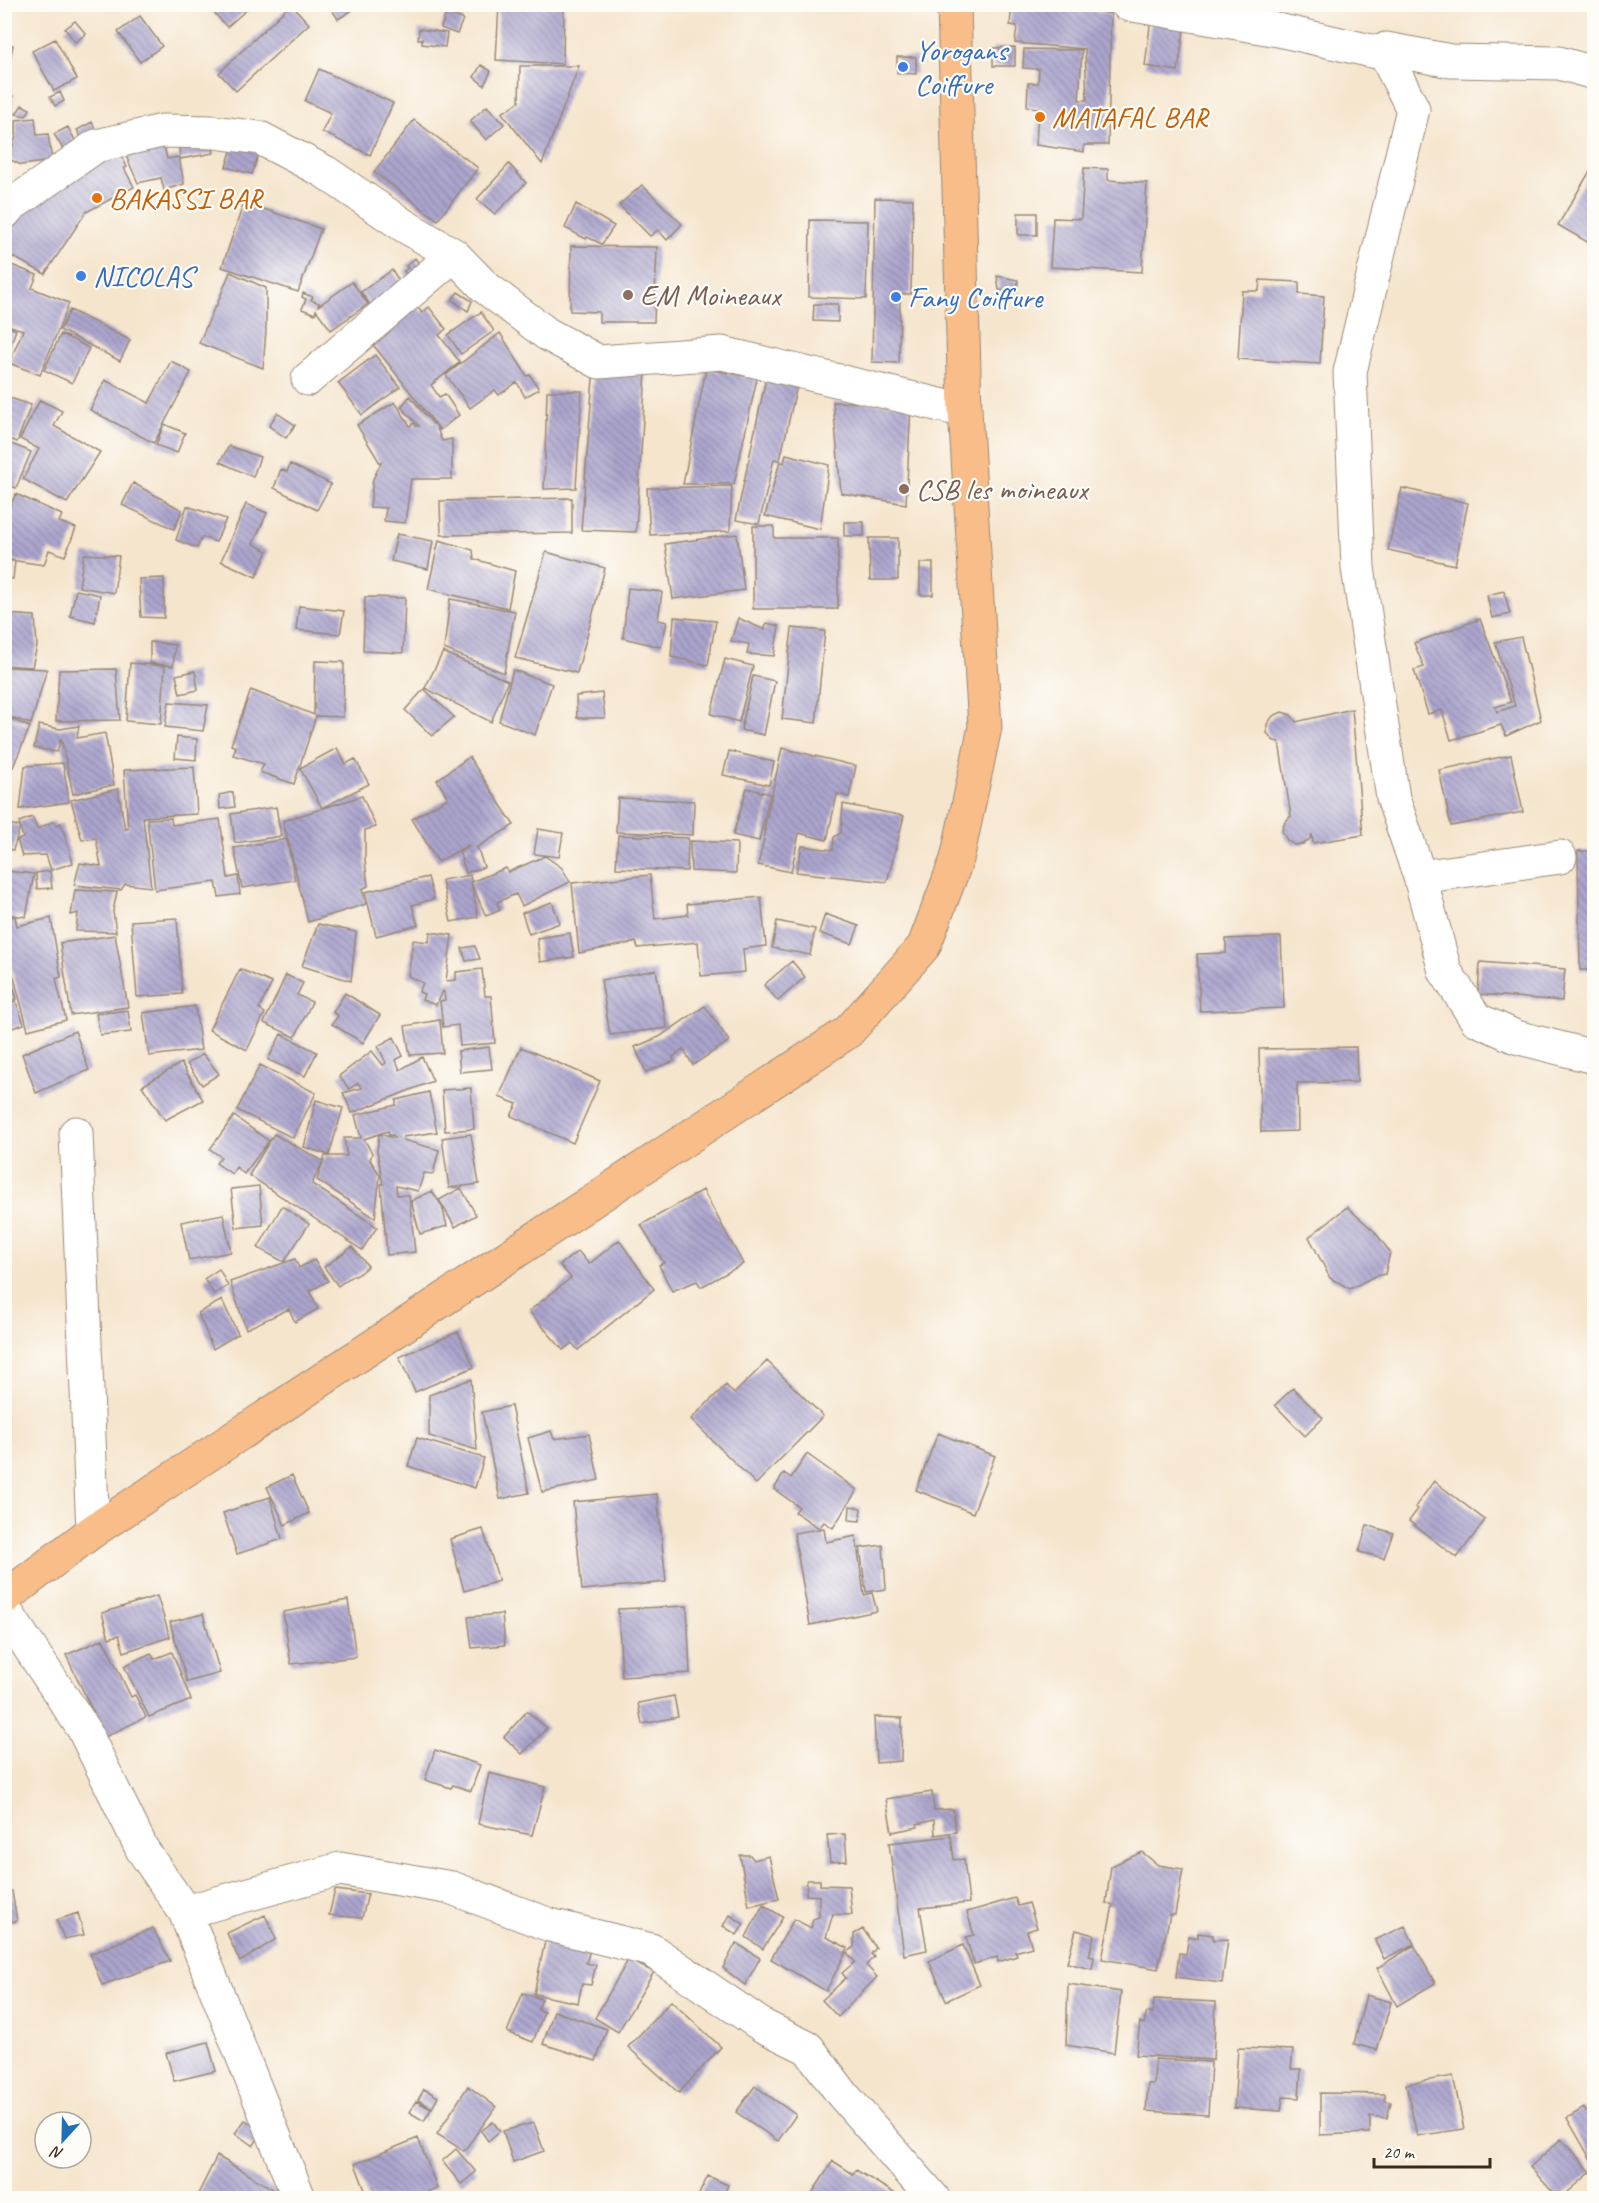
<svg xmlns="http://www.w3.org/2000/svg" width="1599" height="2203" font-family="Caveat,sans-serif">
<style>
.building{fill:url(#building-back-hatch)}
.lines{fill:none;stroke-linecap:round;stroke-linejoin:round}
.street-casing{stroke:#988876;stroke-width:35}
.primary-casing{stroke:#988876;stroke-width:35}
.street{stroke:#fff;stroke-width:33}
.primary{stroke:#f8bd89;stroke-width:33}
.shop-dot{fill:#3f7fe0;stroke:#fdfcf7;stroke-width:2}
.food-dot{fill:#e8710a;stroke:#fdfcf7;stroke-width:2}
.education-dot{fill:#8d6e63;stroke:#fdfcf7;stroke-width:2}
.labels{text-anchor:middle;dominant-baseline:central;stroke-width:4.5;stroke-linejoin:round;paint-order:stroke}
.shop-label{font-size:30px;fill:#366cbe;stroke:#fdfcf7;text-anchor:start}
.food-label{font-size:30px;fill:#c56008;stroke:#fdfcf7;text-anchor:start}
.education-label{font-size:30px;fill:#785e54;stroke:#fdfcf7;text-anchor:start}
</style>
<defs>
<pattern id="building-back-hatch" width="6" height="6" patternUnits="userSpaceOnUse" patternTransform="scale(1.5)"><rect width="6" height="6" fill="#aca5ce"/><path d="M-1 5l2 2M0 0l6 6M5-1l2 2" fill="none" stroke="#8d87a7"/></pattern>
</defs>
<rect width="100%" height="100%" fill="#fdfcf7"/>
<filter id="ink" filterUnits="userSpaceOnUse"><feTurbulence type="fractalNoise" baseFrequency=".0167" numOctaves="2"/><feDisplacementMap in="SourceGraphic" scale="12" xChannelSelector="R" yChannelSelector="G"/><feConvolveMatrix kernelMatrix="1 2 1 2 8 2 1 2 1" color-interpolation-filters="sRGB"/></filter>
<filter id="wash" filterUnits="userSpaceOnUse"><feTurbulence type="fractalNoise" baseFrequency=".008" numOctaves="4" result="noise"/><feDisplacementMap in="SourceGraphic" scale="24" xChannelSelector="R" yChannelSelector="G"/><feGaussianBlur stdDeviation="1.35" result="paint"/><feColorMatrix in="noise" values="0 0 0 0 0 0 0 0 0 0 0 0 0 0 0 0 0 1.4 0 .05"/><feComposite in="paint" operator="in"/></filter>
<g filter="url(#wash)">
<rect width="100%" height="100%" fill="#f5e5cd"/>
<g id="blocks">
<path class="building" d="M206,4H253L227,27Z
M291,4L309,24L236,91L219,73Z
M328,4H347L351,11L338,19Z
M499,4H564L563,64L496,60Z
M1012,4H1053L1111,14L1108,145H1084V152L1036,145L1038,108L1027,107L1028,83H1038L1039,69L1023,68L1024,49L1082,50L1079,100H1087L1085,49L1015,43L1017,26L1010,25Z
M446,13L463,19L457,34L441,28Z
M140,16L162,46L140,62L118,32Z
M1151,18L1185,23L1178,71L1145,66Z
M75,21L86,34L75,42L65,29Z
M419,29L447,33L445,47L422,44V39H418Z
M55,39L77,79L54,91L32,51Z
M4,43L13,45L6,81H4Z
M1015,47V66H993V48Z
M897,57H916V74L897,73Z
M481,65L491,71L484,85L474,77Z
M520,66H579L542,164L502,113L519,102Z
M319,69L393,103L370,155L322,132L331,113L305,101Z
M60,92L64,101L55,106L50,97Z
M4,95L13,96L6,149H4Z
M22,105L30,109L26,116L16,114Z
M487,106L504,124L486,140L470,121Z
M35,118L37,135L48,134L52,161L21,165L9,159L16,136V120Z
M414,120L478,168L438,220L374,172Z
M92,122L97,133L84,143L77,130Z
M68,127L77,144L64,151L54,134Z
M209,133L214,153L180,159L178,139Z
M235,139L261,145L252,174L226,167Z
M163,141L167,159L179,157L184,184L164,190L161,178L138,183L123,149Z
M118,151L127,167L124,168L134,187L86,212L45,274L4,252V232L15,219L48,193Z
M509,164L526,183L495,214L477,199Z
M1593,166L1594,167V246L1558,225Z
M1084,168L1108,169V180L1147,183L1142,272L1050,267L1053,218L1081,219Z
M642,185L682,224L667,240L658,230L650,236L619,205Z
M875,198L913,199L911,294H900L899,363L872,362Z
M244,202L321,229L298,292L222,267Z
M576,204L614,226L602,244L587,237L586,239L565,228Z
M1018,213H1037V235H1018Z
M810,220L868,221L866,299L809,297Z
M571,246L657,247L654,322H599V312L570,311Z
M415,258L426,274L411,281L404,271L408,268L406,266Z
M4,262L37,275L32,288L69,303L40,375L9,363L23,330L4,324Z
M392,270L405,290L375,312L361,292Z
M230,272L266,288V330L263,368L199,343L215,306L216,307Z
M997,276L1018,280L1017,293L999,290Z
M1260,280L1299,282V294L1324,296L1320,364L1238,359L1242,291H1259Z
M352,282L368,304L331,330L316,310L315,314L302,309L306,299L302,297L303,293L313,297L311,300L319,303L318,306Z
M458,292L472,301L468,311L452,300Z
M814,304H838V322L813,321Z
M416,306L422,313L429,307L446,329L439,335L460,362L431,385L439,397L445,394L459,415L440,430L371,342Z
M70,310L130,340L120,361L60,330Z
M481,312L494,331L461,354L448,335Z
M4,325L16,330L5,359H4Z
M500,333L527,376L530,375L539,389L525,397L517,382L499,395L495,390L470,408L446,375Z
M61,334L89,348L72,383L44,370Z
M375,355L400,387L362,415L338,383Z
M171,361L191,372L154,443L90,410L105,380L149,403Z
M594,366L646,371L636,532L581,530Z
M706,369L757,378L734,484H683Z
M766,378L797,385L780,460L774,459L759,524L736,520Z
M547,391H582L576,488L544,489Z
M4,396L31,405L17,442L4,437Z
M410,396L433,424L435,423L442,441L452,439V479H411L405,523L384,521L386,508L370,507L373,479L382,461L380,463L357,425L395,402L410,426L414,423L416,426H419L401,407Z
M40,400L62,411L54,426L100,452L67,503L23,479L39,449L20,439Z
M833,402L911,404L906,504L841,493Z
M277,413L295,425L286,438L269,426Z
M164,424L185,433L177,453L156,445Z
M4,441L31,452L16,488L4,483Z
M229,446L260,457L253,477L220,462Z
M786,454L829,465L820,529L765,516L780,461L784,463Z
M290,464L331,484L317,510L274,488L281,469L287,472Z
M133,483L182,510L174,529L122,505Z
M732,486L730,531L650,535L647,488Z
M1402,488L1468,503L1455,565L1388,550Z
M16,494L62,515L59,522L76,528L65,556L49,550L44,565L4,559V518Z
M572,498V533L441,535L440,501Z
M246,504L267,513L253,544L268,551L256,577L221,561Z
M187,506L226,519L216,542L202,537L197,548L176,540Z
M844,522H864V536H844Z
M753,526H774V538H838V609H753Z
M397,534L433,541L428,569L391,561Z
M737,534L744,590L673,599L665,544Z
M869,538H898V580H870Z
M439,540L473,550L474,559L515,571L508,608L428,589Z
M546,552L605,568L577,673L515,658Z
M84,554L119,556L114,593L79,587Z
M4,561H15L13,579L4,578Z
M920,563H933V595H920Z
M164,578V618L141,617L139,579Z
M628,588L662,592L658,620L667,622L661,647L623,638Z
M76,590L100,595L95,622L70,616Z
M1504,591L1510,614L1492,618L1487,595Z
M365,597L405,598L403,653L363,651Z
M450,599L515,611L504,673L444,649Z
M299,606L344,611L340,634L296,630Z
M4,614L35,616L37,646L32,667L4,665Z
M674,617L716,621L708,665L671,657Z
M738,618L765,630L766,623L779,626L774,656L747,654L749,644L731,641Z
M1480,619L1511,702L1495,707L1497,712L1515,706L1495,642L1521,637L1541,720L1506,736L1501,725L1451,740L1442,710L1428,714L1414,670L1424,667L1414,643Z
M792,628L825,631L816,723L782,719Z
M150,642L175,645L173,666L150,663Z
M443,652L508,681L491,722L425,688Z
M725,659L753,666L739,722L711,714Z
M315,661L344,662L343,717L316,716L294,784L260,772L264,764L233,755L236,747L231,745L251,690L314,715Z
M130,663L165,666L161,724L126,721Z
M4,667L47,669L31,724L4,715Z
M116,669L120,720L56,721L59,670Z
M513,670L552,684L535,735L499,721Z
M195,671L198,690L180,694L176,675Z
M753,676L775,681L764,735L741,730Z
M424,689L454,717L432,736L405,710Z
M602,693L605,718H577L576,696Z
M169,702L208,705L203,731L165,727Z
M1352,709L1363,835L1313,843L1312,834L1311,838L1303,844L1294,845L1287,840L1282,831L1285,822L1291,816L1279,742L1274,741L1267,733V724L1273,716L1282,712L1291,715L1296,722Z
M4,716L30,727L13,767L4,764Z
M39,725L60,729L79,726L77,738L105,733L114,785L73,794L61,738L57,752L34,748Z
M177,737L197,739L196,760L175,758Z
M337,748L346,764L355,759L369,784L322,808L300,768Z
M782,748L856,766L849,797L837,794L827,840L799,833L791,872L758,865L766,830H764Z
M729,751L774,762L769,785L723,775Z
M1511,755L1523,812L1451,826L1439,770Z
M469,757L514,825L477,847L484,867L466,873L459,851L470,847L468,845L438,862L412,819L448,798L437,780Z
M63,763L69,802L20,809L25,766Z
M194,767L197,814L143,817L151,887L125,884L121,890L74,885L80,863L101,866L96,838L82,840L71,800L118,789L125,829H128L124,770Z
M747,788L770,794L759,841L733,835Z
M233,792L235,807L220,809L219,795Z
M362,796L376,827L365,830V860L368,886L362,889L366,904L308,922L283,821Z
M618,798L694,801L693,835L616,832Z
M843,804L904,816L887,882L796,872L802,846L833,850L834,837L841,833Z
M276,807L281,836L235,843L231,814Z
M32,817L37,829L54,821L56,826L61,823L73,863L51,870L46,855L22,856L17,840L23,838L19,822Z
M171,818L172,825L220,819L228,878L238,876L240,894L219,897L216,882L155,890L147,819Z
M4,822L20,827L13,850L4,848Z
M538,829L563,833L559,857L534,854Z
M618,835L688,838L687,871L616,868Z
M287,839L295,880L242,888L234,848Z
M690,841L737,843L736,873L691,871Z
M1578,851H1594V970H1580Z
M545,856L562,868L570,882L522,906L516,894L497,902L500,910L486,916L471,883L478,917L451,922L442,880L470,875L471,882L506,868L508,872Z
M4,858H9L7,871L34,874L26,917L4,914Z
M50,871L52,888L37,889L36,873Z
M650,875L655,919L688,915L687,904L761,897L766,946L743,949L745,972L701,976L698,942L638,948L636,942L579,953L572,883Z
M428,877L434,899L412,905L418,925L376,936L365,892Z
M75,890L117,892L113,911L116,932L76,931L78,913L71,915Z
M552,902L560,923L529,934L522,913Z
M825,914L859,926L852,944L819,933Z
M15,916L17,926L51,918L61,977L56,979L66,1020L28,1030L4,941V918Z
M177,918L182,994L137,997L131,921Z
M777,921L815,929L810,955L772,948Z
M318,924L356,932L351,981L302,966Z
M430,932L452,935L446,981L456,980V972L482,969L485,996H491L495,1043L460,1046L458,1025L443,1027L440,1001L445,1000L444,992L443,991L436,1005L422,1000L424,994L419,992L423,983L408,976L413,940L429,942Z
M570,933L574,957L540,962L537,938Z
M115,935L128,1007L71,1015L60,943Z
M1281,937L1284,1008L1200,1011L1197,954L1226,953V939Z
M475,946L480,959L466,961L462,948Z
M792,961L805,977L778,1001L764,985Z
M1480,962L1565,969L1562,1001L1478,994Z
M240,969L272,983L259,1009L265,1013L247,1050L209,1030Z
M656,970L667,1028L610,1035L601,980Z
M9,973L17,999L4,1002V974Z
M286,975L303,983L297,995L312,1002L295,1037L264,1023Z
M345,993L380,1015L363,1043L332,1024L338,1016L333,1012Z
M16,1001L24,1024L4,1031V1005Z
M195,1006L201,1050L149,1056L143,1013Z
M705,1006L729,1041L693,1065L683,1049L673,1057L674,1061L646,1072L635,1047L659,1037Z
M128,1010L131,1032L100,1035L96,1014Z
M440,1020L443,1053L410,1055L405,1026Z
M75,1031L89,1070L36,1093L22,1054Z
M281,1034L317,1052L305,1076L268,1060Z
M394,1037L403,1056L396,1060L400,1070L422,1057L433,1081L352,1113L343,1093L362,1088L358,1083L349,1089L339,1076L372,1051L383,1065L386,1063L378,1046Z
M489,1047L492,1069L460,1072L458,1051Z
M521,1047L600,1081L573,1143L511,1116L517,1104L499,1097Z
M1356,1047L1357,1082L1297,1083L1298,1131L1261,1132L1259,1049Z
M203,1054L219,1074L202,1085L187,1064Z
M181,1063L203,1100L165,1120L142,1086Z
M260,1065L316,1093L293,1138L237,1110Z
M471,1088L474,1129L445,1131L442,1090Z
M429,1092L437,1132L403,1137V1140L439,1150L433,1174L424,1173L418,1191L396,1186L397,1195H409L415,1252L387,1255L381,1184H383L377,1151L379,1134L394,1138L393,1135H389L388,1131L364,1139L372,1153L370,1160L380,1175L375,1218L317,1180L325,1156H347L344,1138H361L355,1115L396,1105V1100Z
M316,1100L343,1108L329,1155L304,1147Z
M234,1116L269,1141L244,1174L236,1167L232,1174L216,1163L221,1157L210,1149Z
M274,1134L323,1161L312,1184L377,1227L362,1250L249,1175Z
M471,1134L479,1184L449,1188L442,1138Z
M259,1186L263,1225L236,1228L231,1189Z
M461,1188L476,1215L455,1227L439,1200Z
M703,1190L743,1264L701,1287L697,1281L672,1291L659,1265L664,1263L641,1225Z
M432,1191L442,1206L447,1226L420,1234L411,1201Z
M282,1206L309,1224L284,1262L258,1248Z
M1347,1207L1374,1231L1390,1252L1385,1274L1375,1276L1350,1289L1330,1278L1309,1237Z
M223,1214L231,1252L189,1260L181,1222Z
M619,1240L654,1289L578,1350L572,1343L563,1350L529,1311L571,1278L560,1265L578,1251L589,1264Z
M352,1247L368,1266L356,1276H352L338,1286L324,1267Z
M295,1259L299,1268L314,1260L328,1281L310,1291L318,1309L295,1322L289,1309L246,1329L230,1282Z
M219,1269L228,1286L214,1294L204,1279Z
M222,1300L238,1334L213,1349L198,1313Z
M458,1332L474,1367L415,1392L399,1357Z
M767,1361L823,1416L756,1484L691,1419L726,1385L734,1394Z
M471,1379L477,1450L429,1436V1395Z
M1293,1388L1323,1418L1305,1436L1275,1405Z
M511,1406L529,1493L500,1499L482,1412Z
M551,1431L554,1439L589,1434L599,1480L542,1492L528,1438Z
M938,1433L995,1456L973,1513L916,1490Z
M417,1438L484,1458L475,1488L408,1466Z
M807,1454L857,1490L833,1528L824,1522L819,1528L795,1512L799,1507L774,1489L784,1473L791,1478Z
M292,1475L309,1513L285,1525L267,1487Z
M1434,1481L1485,1520L1457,1558L1409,1521L1418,1509L1415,1507Z
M657,1494L666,1582L582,1590L573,1502Z
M270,1497L282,1539L237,1554L223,1513Z
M850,1506L861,1508L860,1521L849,1520Z
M1367,1525L1393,1533L1384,1558L1359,1552Z
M824,1528L826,1542L856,1536L864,1595L872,1593L877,1611L810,1625L794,1533Z
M483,1529L499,1581L464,1591L450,1539Z
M883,1545L886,1589L866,1592L860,1548Z
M157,1596L170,1637L124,1652L119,1635L109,1638L102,1613Z
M348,1600L356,1657L291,1664L283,1612Z
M687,1606L690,1673L622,1677L618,1609Z
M203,1614L220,1673L187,1682L170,1622Z
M502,1614L505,1645L472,1648L468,1617Z
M103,1639L131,1697L135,1695L146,1717L105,1737L66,1655Z
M172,1652L191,1700L149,1717L124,1666L151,1653L154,1659Z
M674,1696L678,1717L642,1724L638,1703Z
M527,1711L547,1728L522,1754L504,1737Z
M874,1717L902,1718L901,1761L876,1763Z
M435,1750L480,1765L471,1791L453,1785L451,1788L425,1780Z
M489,1773L545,1787L532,1835L478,1824Z
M932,1792L934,1810L953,1809L956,1832L935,1835L934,1820L917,1824L918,1827L892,1832L886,1799Z
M845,1834L847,1861L830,1862L827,1835Z
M951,1836L954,1860L964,1859L969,1903L920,1908L927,1950L904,1955L889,1843Z
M1142,1852L1158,1865L1183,1869L1175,1915H1170L1158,1969L1102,1959L1113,1905L1106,1903L1111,1866Z
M740,1855H750L754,1860L769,1856L779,1899L749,1906Z
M807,1880H820V1885L849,1886L852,1915L833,1914L826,1937L848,1948L826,1991L771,1959L794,1919L811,1928L813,1919L819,1917V1896L806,1895Z
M335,1890L368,1894L362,1918L329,1915Z
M12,1891L17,1921L4,1923V1893Z
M1015,1898L1018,1906L1029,1903L1037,1928L1027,1931L1032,1947L1015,1952L1017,1956L998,1962L997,1957L974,1964L966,1937L974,1935L967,1912Z
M763,1905L783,1917L763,1949L746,1937Z
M78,1913L84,1935L64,1939L57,1920Z
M265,1915L276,1939L240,1962L227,1933Z
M730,1915L744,1924L737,1935L723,1926Z
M1405,1926L1414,1944L1384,1959L1375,1940Z
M153,1928L170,1961L102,1985L90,1954Z
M863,1929L876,1948L871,1954L874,1957L866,1965L877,1977L838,2017L822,2000L846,1978L842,1973L855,1962L847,1953L854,1947V1934Z
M1076,1930L1094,1935L1089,1956L1094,1957L1092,1969L1067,1963Z
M1198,1933L1213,1935V1940L1228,1939L1222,1983L1176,1977L1179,1953L1186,1954L1189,1936L1198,1938Z
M545,1941L590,1950L586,1963L596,1965L591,1985L582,1984L578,2003L534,1994Z
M736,1943L760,1958L745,1985L723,1968Z
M963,1945L980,1985L946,2001L929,1961Z
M1414,1945L1435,1983L1397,2006L1377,1968Z
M628,1960L654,1972L618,2032L595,2018Z
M1068,1984L1121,1992L1114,2053L1066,2045Z
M523,1993L542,1999L538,2010L544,2012L533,2042L507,2032Z
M1366,1995L1391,2002L1377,2050L1354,2044Z
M1154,1999L1216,2002L1213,2060L1136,2055L1140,2022L1144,2024L1147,2012L1153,2013Z
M671,2001L721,2047L679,2093L628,2047Z
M554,2011L607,2029L596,2061L543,2044Z
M208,2042L216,2071L174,2081L166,2053Z
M1238,2048L1293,2050L1291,2069H1301L1299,2098L1283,2097L1281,2111L1234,2108Z
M1155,2059L1211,2062L1208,2115L1146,2111L1148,2084H1154Z
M1453,2076L1464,2129L1417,2136L1406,2084Z
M468,2086L496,2107L464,2151L437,2134Z
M755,2086L796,2115L778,2141L736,2112Z
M424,2089L438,2097L432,2108L418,2100Z
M1320,2093L1385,2094V2101L1391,2102L1387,2118L1370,2116V2133L1320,2135Z
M416,2101L431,2109L424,2121L409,2112Z
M1584,2108L1588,2115L1594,2112V2165L1567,2118Z
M245,2120L263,2132L253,2146L235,2133Z
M493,2122L500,2131L488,2141L481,2131Z
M534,2123L544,2151L513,2162L503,2131Z
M418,2138L437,2188L410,2198H368L355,2164Z
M1561,2139L1591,2172L1561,2198H1558L1530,2167Z
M456,2149L476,2172L461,2184L442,2161Z
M217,2156L288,2198H196Z
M833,2161L853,2174L856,2170L899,2196L897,2198H809Z
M708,2176L728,2185L723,2198H697Z"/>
</g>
</g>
<g filter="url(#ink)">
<use href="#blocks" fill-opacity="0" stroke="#988876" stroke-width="1.5"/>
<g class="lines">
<defs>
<path id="street" d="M1127,4L1278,30L1385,54L1386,49L1451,61L1559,63L1594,73
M1385,54L1413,109L1350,372L1358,568L1393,798L1420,877L1445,971L1476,1019L1516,1037L1594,1057
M4,213L10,206L96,146L162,131L214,132L260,138L325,172L403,225L454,255L485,287L547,334L599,362L722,353L965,411
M308,379L454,255
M1420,877L1560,857
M76,1133L93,1531
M4,1609L83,1728L142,1849L185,1912L299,2198
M185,1912L340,1869L452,1888L550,1925L651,1950L763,2026L808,2048L843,2095L933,2198"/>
<path id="primary" d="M4,1598L93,1531L848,1032L924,946L957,859L985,727L965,411L954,4"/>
</defs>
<use href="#street" class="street-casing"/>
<use href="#primary" class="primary-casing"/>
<use href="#street" class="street"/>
<use href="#primary" class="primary"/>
</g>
</g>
<g class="shop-dot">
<circle cx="903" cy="67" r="6"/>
<circle cx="81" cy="276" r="6"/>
<circle cx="896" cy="297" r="6"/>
</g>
<g class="food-dot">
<circle cx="1040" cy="117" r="6"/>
<circle cx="97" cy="198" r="6"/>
</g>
<g class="education-dot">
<circle cx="628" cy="295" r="6"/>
<circle cx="904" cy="489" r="6"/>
</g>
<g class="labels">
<g class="shop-label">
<text x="915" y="50">Yorogans<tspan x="915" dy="34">Coiffure</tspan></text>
<text x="93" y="276">NICOLAS</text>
<text x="908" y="297">Fany Coiffure</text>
</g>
<g class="food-label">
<text x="1052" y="117">MATAFAL BAR</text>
<text x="109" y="198">BAKASSI BAR</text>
</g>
<g class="education-label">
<text x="640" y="295">EM Moineaux</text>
<text x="916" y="489">CSB les moineaux</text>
</g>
</g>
<rect width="1599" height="2203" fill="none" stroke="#fdfcf7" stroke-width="24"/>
<g transform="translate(63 2140) rotate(202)"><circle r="28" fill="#fdfcf7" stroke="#afa8a0" stroke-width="1.5"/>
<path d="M0-4.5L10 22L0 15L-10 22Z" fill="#1f6fb2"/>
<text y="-9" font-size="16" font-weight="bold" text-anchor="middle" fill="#3b2a1e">N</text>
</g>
<path d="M1374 2158v9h116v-9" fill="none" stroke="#3b2a1e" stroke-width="3"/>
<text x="1383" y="2158" font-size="18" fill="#3b2a1e" stroke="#fdfcf7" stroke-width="4.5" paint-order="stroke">20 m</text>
</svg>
